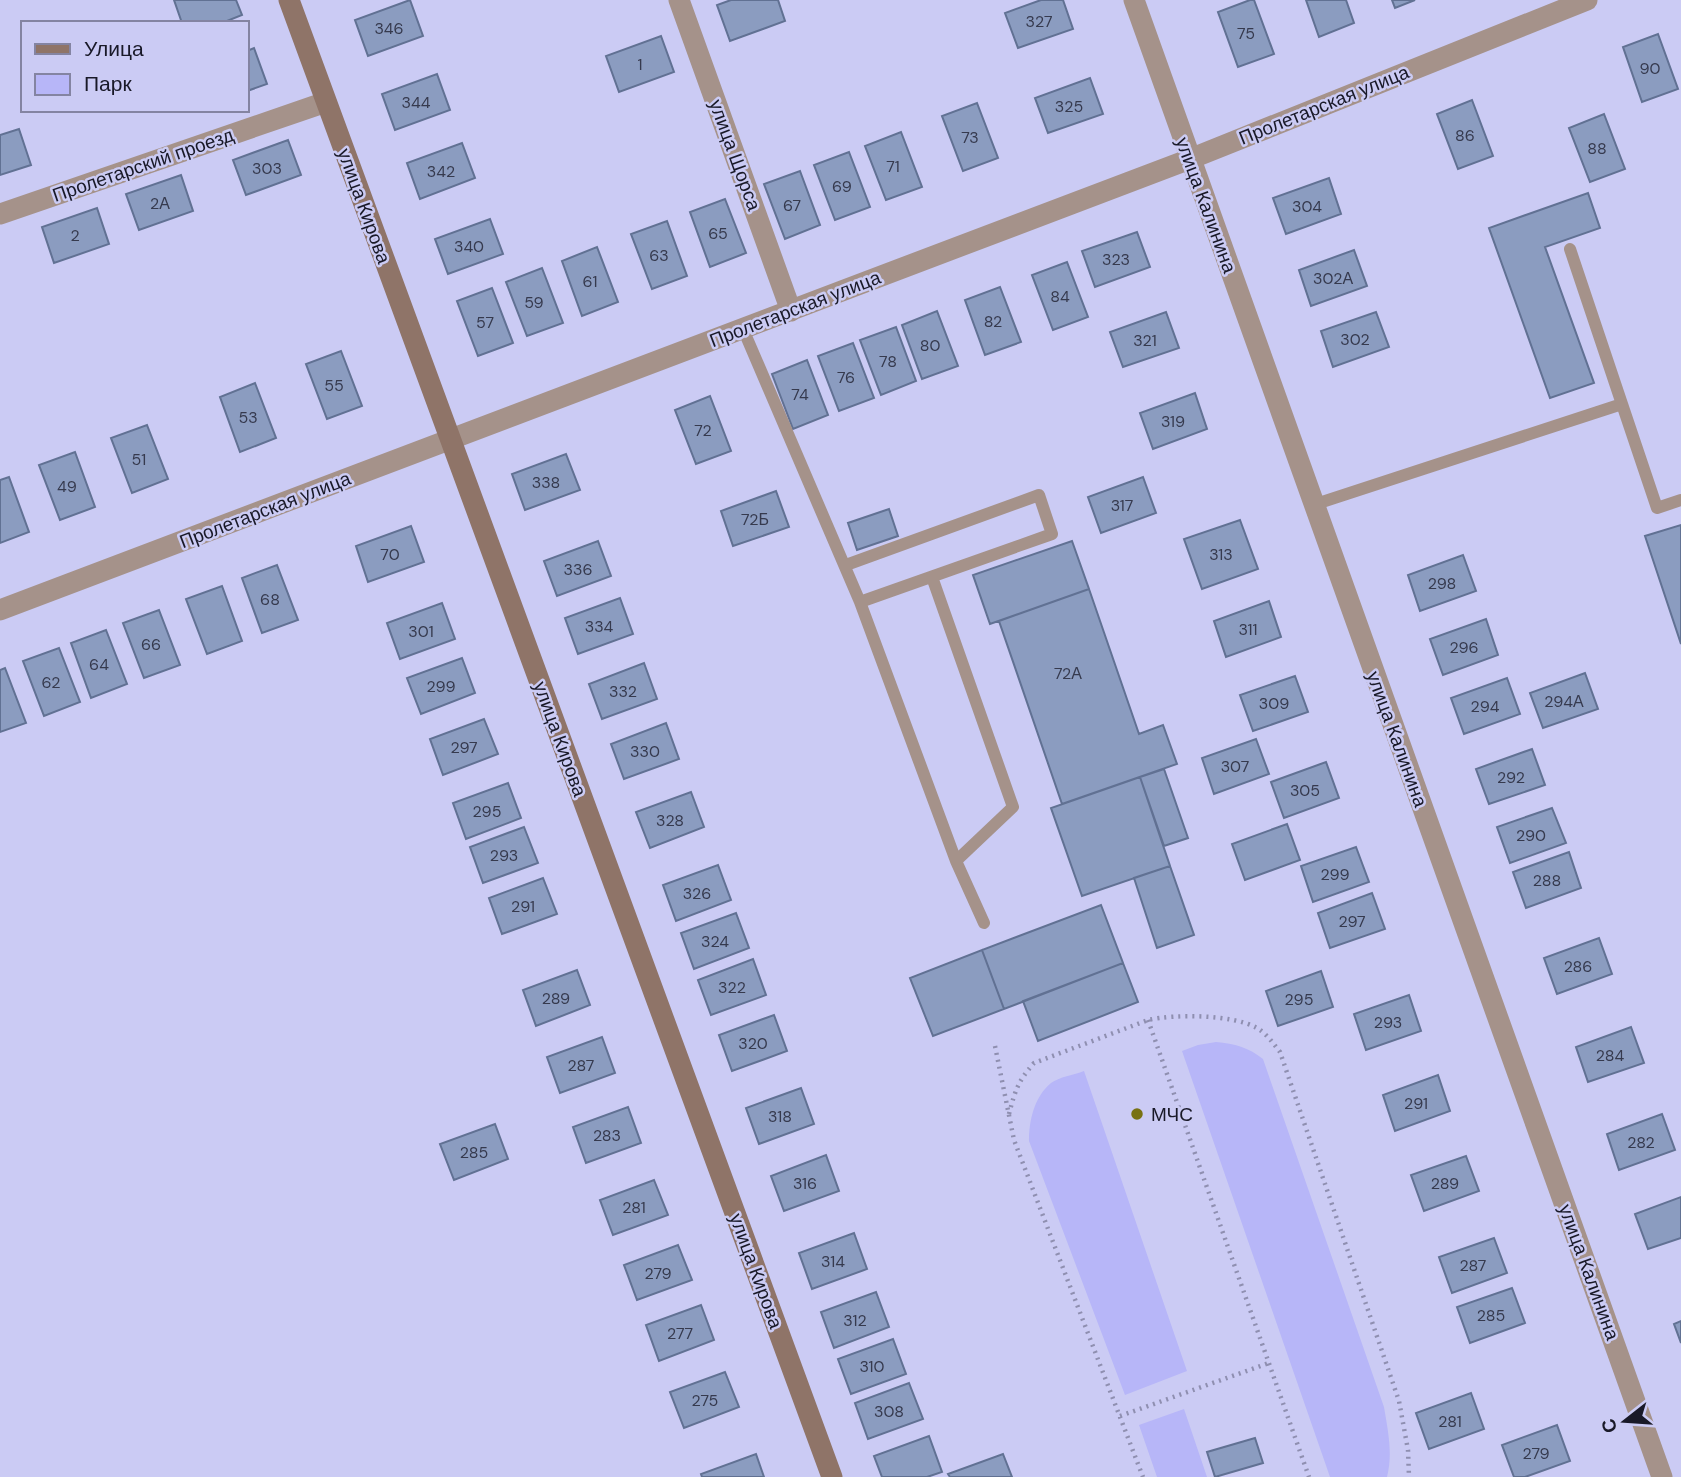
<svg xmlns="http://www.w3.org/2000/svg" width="1681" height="1477" font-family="'DM Sans',sans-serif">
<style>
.green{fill:#b7b6f8}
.building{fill:#8b9cc0;stroke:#617193;stroke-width:2}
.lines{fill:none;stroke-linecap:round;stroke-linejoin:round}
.path{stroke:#8f8fb0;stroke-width:4.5;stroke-dasharray:2 5;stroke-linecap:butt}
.lane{stroke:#a5928a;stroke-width:12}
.street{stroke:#a5928a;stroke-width:21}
.secondary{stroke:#8f7468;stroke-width:21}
.poi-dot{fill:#787113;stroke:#cbcbf4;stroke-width:2.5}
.labels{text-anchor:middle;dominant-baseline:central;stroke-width:5;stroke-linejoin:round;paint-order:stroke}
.number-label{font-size:16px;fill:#363a4e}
.street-label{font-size:19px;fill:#191928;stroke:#cbcbf4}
.poi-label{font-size:19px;fill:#191928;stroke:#cbcbf4;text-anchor:start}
</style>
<rect width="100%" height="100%" fill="#cbcbf4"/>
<path class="green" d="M1216,1042C1235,1044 1248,1047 1263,1059L1384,1407C1388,1431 1393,1453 1387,1477H1330L1182,1051L1198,1045Z
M1084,1071L1187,1371L1125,1395L1029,1141C1029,1121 1034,1097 1051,1083C1059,1077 1074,1075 1084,1071Z
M1184,1409L1207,1477H1157L1139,1425Z"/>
<path class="building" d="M174,0H236L242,15L222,23H182Z
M410,0L423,36L368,56L355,20Z
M731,0H778L785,21L730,41L717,5Z
M1041,0H1063L1073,29L1018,48L1005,13Z
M1250,0H1254L1274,54L1238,67L1218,12Z
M1306,0H1346L1354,23L1319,37Z
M1392,0H1415L1395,8Z
M1658,34L1678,89L1642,102L1623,47Z
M661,36L674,72L619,92L606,56Z
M254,48L267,84L247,91V51Z
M437,74L450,110L395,130L382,94Z
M1090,78L1103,114L1048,133L1035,98Z
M1472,100L1493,156L1458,169L1437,114Z
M977,103L998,158L963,171L942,116Z
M1604,114L1625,169L1590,182L1569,128Z
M19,129L31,165L0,175V135Z
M901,132L922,187L886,200L865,146Z
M288,140L301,175L246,195L233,160Z
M462,143L475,178L420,199L407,163Z
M849,152L870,207L835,220L814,165Z
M800,171L820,225L785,239L764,184Z
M181,175L193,211L139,230L126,194Z
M1329,178L1341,214L1286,234L1273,198Z
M1588,193L1600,228L1545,247L1594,383L1550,398L1489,228Z
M725,199L746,253L710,267L690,212Z
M97,208L109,244L54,263L42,227Z
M490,219L503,254L448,274L435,239Z
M667,221L687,276L652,289L631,234Z
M1137,232L1150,267L1095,287L1082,251Z
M597,247L618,302L582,316L562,261Z
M1354,250L1367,286L1311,306L1299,270Z
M1067,262L1088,317L1053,330L1032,275Z
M542,268L563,323L527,336L506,282Z
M1000,287L1021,342L985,355L965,300Z
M492,288L513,343L478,356L457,301Z
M937,311L958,366L922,379L902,325Z
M1166,312L1179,348L1123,367L1110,332Z
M1376,312L1389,347L1333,367L1321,331Z
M896,327L916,381L881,395L860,340Z
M853,343L874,398L839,411L818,356Z
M341,351L362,406L327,419L306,364Z
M807,360L828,415L793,429L772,374Z
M255,383L276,438L240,452L220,397Z
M1195,393L1207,429L1153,449L1140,413Z
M710,396L731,451L696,464L675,410Z
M147,425L168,479L132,493L111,438Z
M75,452L95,507L60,520L39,465Z
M566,454L580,490L525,510L512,474Z
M9,477L29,532L0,543V480Z
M1143,477L1156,513L1101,533L1088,497Z
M776,491L789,527L733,546L721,511Z
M889,509L898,536L857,550L848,523Z
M1240,520L1258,569L1202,589L1184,539Z
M1681,525V644L1645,536Z
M411,526L424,562L368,582L356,546Z
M598,541L611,576L557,596L544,561Z
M1072,541L1089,589L990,624L973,575Z
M1463,555L1476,591L1420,611L1408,575Z
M277,565L298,620L262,633L242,578Z
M222,586L242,641L207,654L186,599Z
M1089,589L1139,734L1163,725L1177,764L1062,804L999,621Z
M620,598L633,634L578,654L565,618Z
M1269,601L1281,637L1226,657L1214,621Z
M442,603L455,639L400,659L387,623Z
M159,610L180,665L144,678L123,623Z
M1486,619L1498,655L1443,675L1430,639Z
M106,630L127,684L91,698L71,643Z
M59,648L80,702L44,716L23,661Z
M462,658L475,693L421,714L407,678Z
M644,663L657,699L602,719L589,684Z
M5,668L26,723L0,732V670Z
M1585,673L1598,709L1543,728L1530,693Z
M1295,676L1308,712L1253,731L1240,695Z
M1507,678L1520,714L1464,734L1451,698Z
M484,719L498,754L443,775L430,739Z
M666,723L679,759L624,779L611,744Z
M1256,739L1269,774L1214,794L1202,758Z
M1532,749L1545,785L1489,804L1476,769Z
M1326,762L1339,798L1284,818L1271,782Z
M1164,769L1188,838L1164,846L1140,777Z
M1140,777L1170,866L1082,896L1051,808Z
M508,783L521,818L466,839L453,803Z
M691,792L704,827L650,848L636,812Z
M1552,808L1566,843L1510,863L1497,827Z
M1287,824L1300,860L1245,880L1232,844Z
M524,827L538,863L483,883L470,847Z
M1356,847L1369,882L1313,902L1301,866Z
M1569,852L1581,888L1526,908L1513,872Z
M718,865L731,900L676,921L663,885Z
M1170,866L1194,935L1157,948L1134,878Z
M543,878L557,914L502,934L489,898Z
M1372,893L1385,929L1330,948L1318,913Z
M1101,905L1123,963L1004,1009L982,950Z
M736,913L749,948L694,969L681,933Z
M1599,938L1612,974L1557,994L1544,958Z
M982,950L1004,1009L933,1036L910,978Z
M753,959L766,995L711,1015L698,980Z
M1123,963L1138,1002L1038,1041L1023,1001Z
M577,970L590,1005L536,1026L523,990Z
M1321,971L1333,1007L1278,1026L1266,991Z
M1409,995L1421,1031L1366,1050L1354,1014Z
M774,1015L787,1051L732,1071L719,1035Z
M1631,1027L1644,1063L1588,1082L1576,1047Z
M602,1037L615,1073L560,1093L547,1057Z
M1438,1075L1450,1111L1395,1131L1383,1095Z
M801,1088L814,1124L759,1144L746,1108Z
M628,1107L641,1143L586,1163L573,1127Z
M1662,1114L1675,1150L1619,1170L1607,1134Z
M495,1124L508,1159L454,1180L440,1144Z
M826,1155L839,1191L784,1211L771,1176Z
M1466,1156L1479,1191L1424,1211L1411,1175Z
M654,1180L668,1215L613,1235L600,1200Z
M1681,1197V1238L1648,1249L1635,1214Z
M854,1233L867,1269L812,1289L799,1253Z
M1494,1238L1507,1273L1452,1293L1439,1257Z
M678,1245L692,1280L637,1300L624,1265Z
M1512,1288L1525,1323L1470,1343L1457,1307Z
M876,1292L889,1327L834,1348L821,1312Z
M701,1305L714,1340L659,1361L646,1325Z
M1681,1321V1343L1674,1324Z
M893,1339L906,1374L851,1394L838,1359Z
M725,1372L739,1407L684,1428L670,1392Z
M909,1383L923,1419L868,1439L855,1403Z
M1471,1393L1484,1429L1429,1449L1416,1413Z
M1557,1425L1570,1461L1525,1477H1514L1502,1445Z
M929,1436L942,1472L927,1477H882L874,1456Z
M1255,1438L1263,1463L1215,1477L1207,1452Z
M756,1454L764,1477H702L701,1474Z
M1003,1454L1012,1477H950L948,1474Z"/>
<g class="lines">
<path class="path" d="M1148,1020L1309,1477
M995,1046L1014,1140L1143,1477
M1009,1114C1015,1091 1018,1081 1034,1063L1148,1020C1175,1014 1232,1014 1257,1028C1267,1034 1273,1043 1280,1052L1399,1401L1408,1450L1409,1477
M1120,1416L1269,1363"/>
<path class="lane" d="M1570,249L1622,404
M743,329L860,602L956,861
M1313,505L1622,404L1657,508L1681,500
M846,565L1039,495L1052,534L860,602
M932,577L1013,807L956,861L984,923"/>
<path class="street" d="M679,0L791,311
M1134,0L1662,1477
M0,214L326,102
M0,610L1190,159L1587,0"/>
<path class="secondary" d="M289,0L832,1477"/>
</g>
<circle class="poi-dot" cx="1137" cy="1114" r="7"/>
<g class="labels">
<g class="number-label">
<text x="1039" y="21">327</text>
<text x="389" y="28">346</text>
<text x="1246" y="33">75</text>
<text x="640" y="64">1</text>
<text x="1650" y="68">90</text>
<text x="416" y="102">344</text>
<text x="1069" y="106">325</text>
<text x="1465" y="135">86</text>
<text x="970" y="137">73</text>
<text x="1597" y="148">88</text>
<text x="893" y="166">71</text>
<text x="267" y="168">303</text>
<text x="441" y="171">342</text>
<text x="842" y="186">69</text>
<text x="160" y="203">2А</text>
<text x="792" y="205">67</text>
<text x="1307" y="206">304</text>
<text x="718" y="233">65</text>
<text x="75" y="235">2</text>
<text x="469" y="246">340</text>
<text x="659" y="255">63</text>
<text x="1116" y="259">323</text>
<text x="1333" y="278">302А</text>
<text x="590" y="281">61</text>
<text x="1060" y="296">84</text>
<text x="534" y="302">59</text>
<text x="993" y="321">82</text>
<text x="485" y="322">57</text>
<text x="1355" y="339">302</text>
<text x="1145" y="340">321</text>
<text x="930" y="345">80</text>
<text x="888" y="361">78</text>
<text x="846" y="377">76</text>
<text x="334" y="385">55</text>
<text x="800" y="394">74</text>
<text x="248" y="417">53</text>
<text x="1173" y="421">319</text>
<text x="703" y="430">72</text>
<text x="139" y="459">51</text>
<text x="546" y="482">338</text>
<text x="67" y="486">49</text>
<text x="1122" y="505">317</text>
<text x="755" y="519">72Б</text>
<text x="390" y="554">70</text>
<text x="1221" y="554">313</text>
<text x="578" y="569">336</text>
<text x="1442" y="583">298</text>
<text x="270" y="599">68</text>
<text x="599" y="626">334</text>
<text x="1248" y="629">311</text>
<text x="421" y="631">301</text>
<text x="151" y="644">66</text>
<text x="1464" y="647">296</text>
<text x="99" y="664">64</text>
<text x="1068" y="673">72А</text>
<text x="51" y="682">62</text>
<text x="441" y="686">299</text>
<text x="623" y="691">332</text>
<text x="1564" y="701">294А</text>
<text x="1274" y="703">309</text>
<text x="1485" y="706">294</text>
<text x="464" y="747">297</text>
<text x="645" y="751">330</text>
<text x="1235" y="766">307</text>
<text x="1511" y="777">292</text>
<text x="1305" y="790">305</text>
<text x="487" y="811">295</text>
<text x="670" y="820">328</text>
<text x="1531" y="835">290</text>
<text x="504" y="855">293</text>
<text x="1335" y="874">299</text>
<text x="1547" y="880">288</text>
<text x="697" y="893">326</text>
<text x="523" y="906">291</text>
<text x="1352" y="921">297</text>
<text x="715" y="941">324</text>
<text x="1578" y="966">286</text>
<text x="732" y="987">322</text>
<text x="556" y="998">289</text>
<text x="1299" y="999">295</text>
<text x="1388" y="1022">293</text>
<text x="753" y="1043">320</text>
<text x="1610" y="1055">284</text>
<text x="581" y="1065">287</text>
<text x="1416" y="1103">291</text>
<text x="780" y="1116">318</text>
<text x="607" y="1135">283</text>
<text x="1641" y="1142">282</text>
<text x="474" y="1152">285</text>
<text x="805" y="1183">316</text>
<text x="1445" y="1183">289</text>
<text x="634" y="1207">281</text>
<text x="833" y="1261">314</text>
<text x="1473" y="1265">287</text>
<text x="658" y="1273">279</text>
<text x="1491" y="1315">285</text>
<text x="855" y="1320">312</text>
<text x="680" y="1333">277</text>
<text x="872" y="1366">310</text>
<text x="705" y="1400">275</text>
<text x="889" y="1411">308</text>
<text x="1450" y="1421">281</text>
<text x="1536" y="1453">279</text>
</g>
<g class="street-label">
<text transform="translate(1324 105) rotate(-22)">Пролетарская улица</text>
<text transform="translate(735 155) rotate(70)">улица Щорса</text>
<text transform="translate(143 165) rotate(-19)">Пролетарский проезд</text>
<text transform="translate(1206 205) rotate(70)">улица Калинина</text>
<text transform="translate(364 206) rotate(70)">улица Кирова</text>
<text transform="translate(795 309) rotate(-21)">Пролетарская улица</text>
<text transform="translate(265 510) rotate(-21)">Пролетарская улица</text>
<text transform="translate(560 739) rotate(70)">улица Кирова</text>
<text transform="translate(1397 739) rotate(70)">улица Калинина</text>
<text transform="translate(756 1271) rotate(70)">улица Кирова</text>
<text transform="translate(1589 1272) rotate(70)">улица Калинина</text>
</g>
<g class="poi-label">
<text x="1151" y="1114">МЧС</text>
</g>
</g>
<rect x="21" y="21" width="228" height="91" fill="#cbcbf4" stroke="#8484a2" stroke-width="2"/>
<rect x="35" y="44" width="35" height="10" fill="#8f7468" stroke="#8484a2" stroke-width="2"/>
<text x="84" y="56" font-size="21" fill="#191928">Улица</text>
<rect x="35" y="74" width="35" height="21" fill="#b7b6f8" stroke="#8484a2" stroke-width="2"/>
<text x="84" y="91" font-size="21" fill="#191928">Парк</text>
<g transform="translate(1625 1421) rotate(253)" stroke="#cbcbf4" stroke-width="5" paint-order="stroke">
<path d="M0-5L12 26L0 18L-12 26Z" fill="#191928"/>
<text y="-10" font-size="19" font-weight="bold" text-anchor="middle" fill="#191928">С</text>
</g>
</svg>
